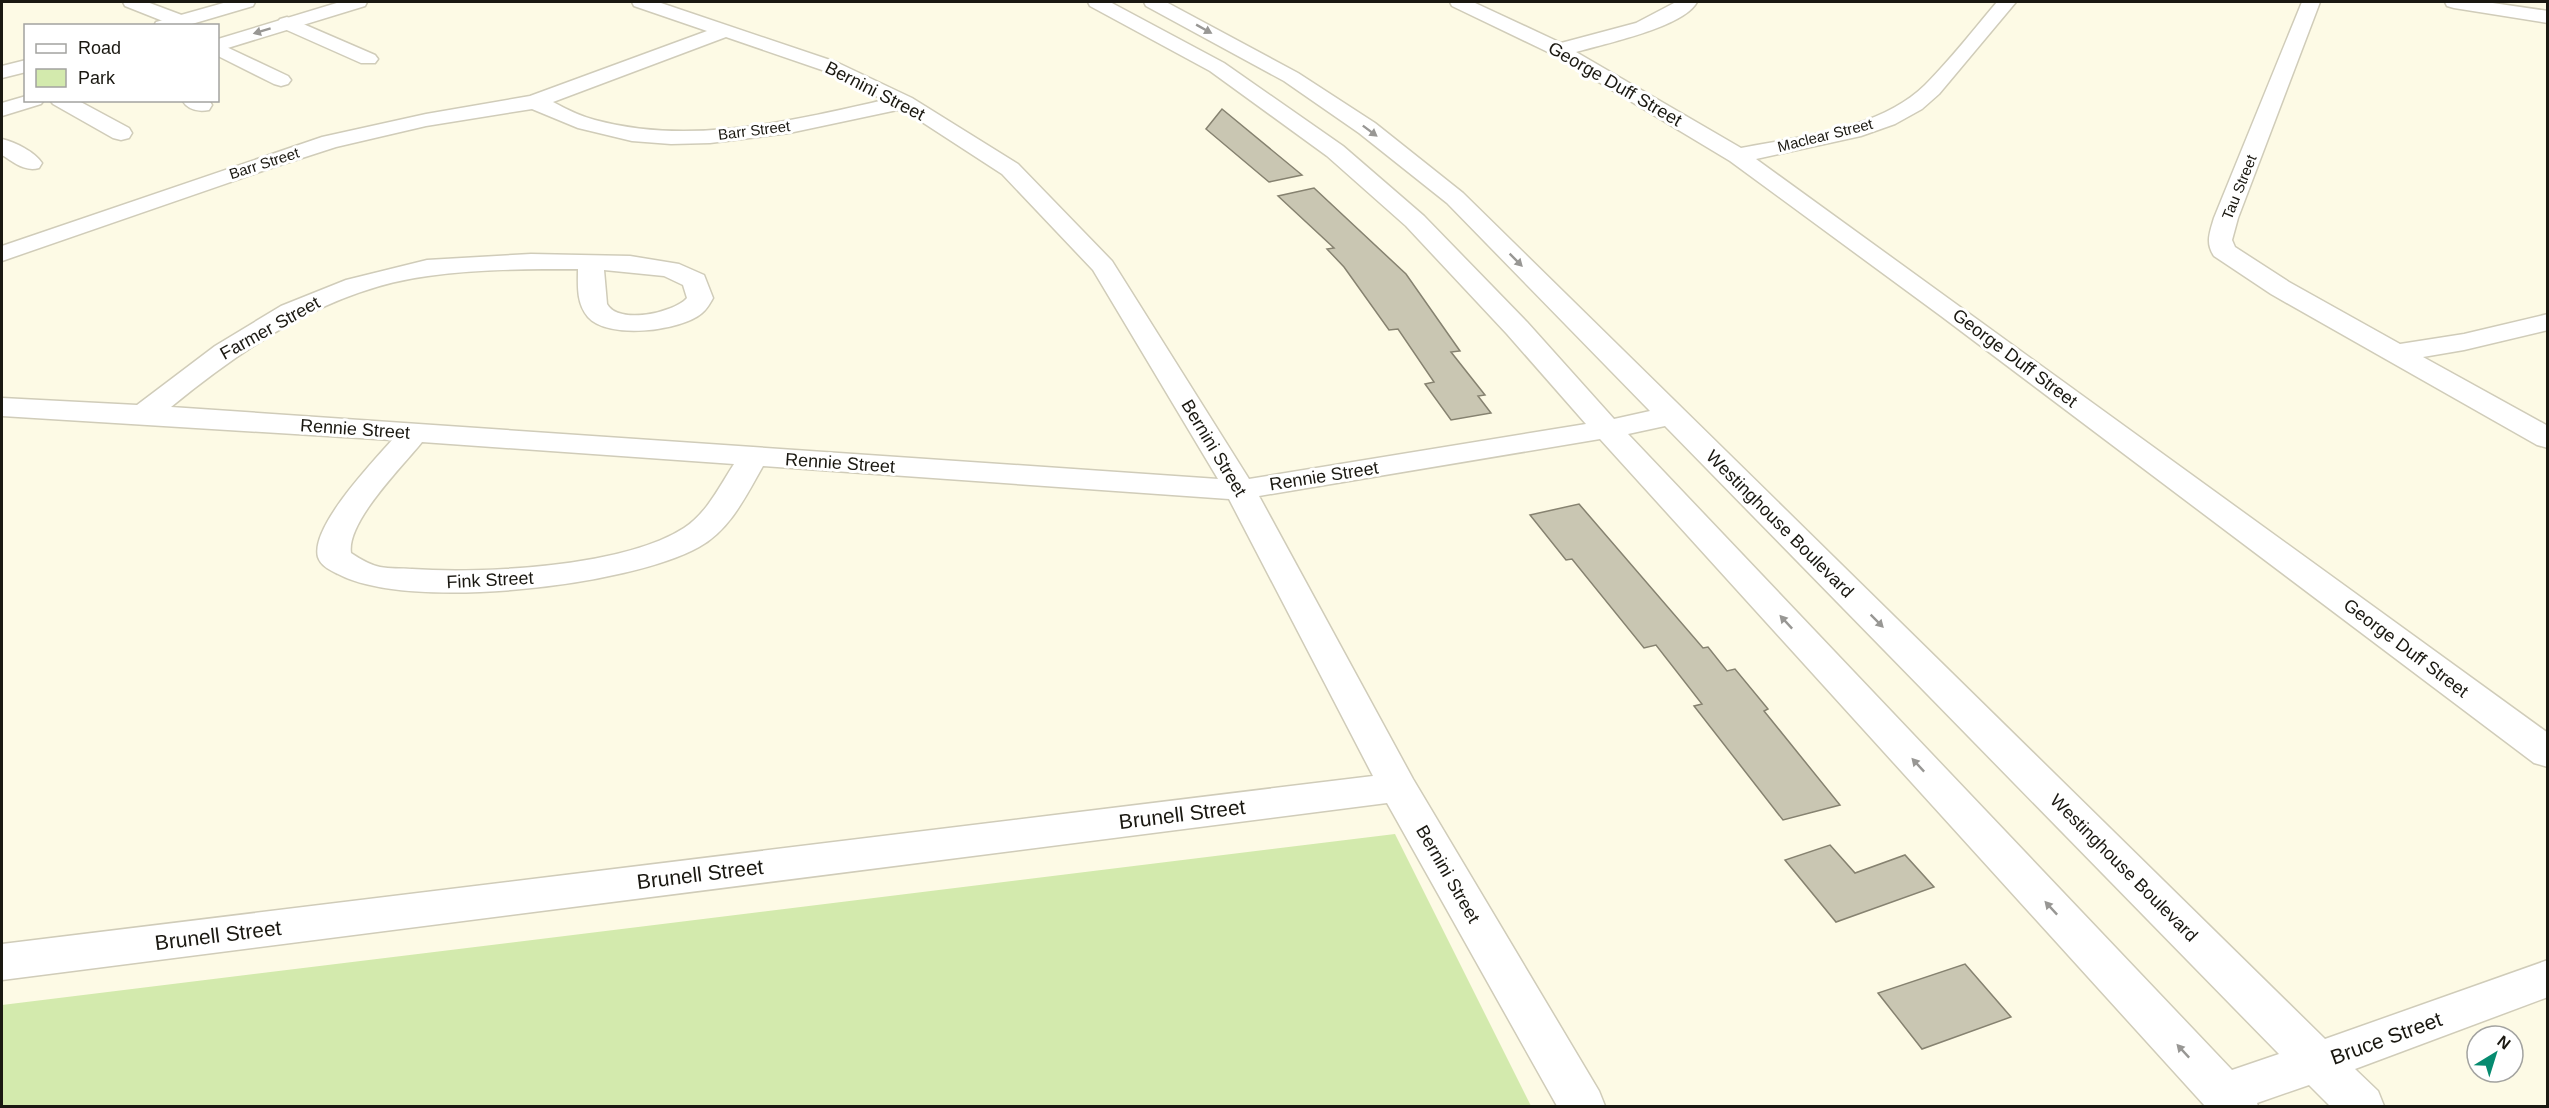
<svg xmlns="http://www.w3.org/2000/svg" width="2549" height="1108" font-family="Arial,sans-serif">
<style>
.green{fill:#d3eaad}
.building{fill:#c9c6b2;stroke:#868270;stroke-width:1.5}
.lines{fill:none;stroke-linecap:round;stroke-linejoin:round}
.minor-casing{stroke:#d0ccb9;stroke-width:3}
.major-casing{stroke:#d0ccb9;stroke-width:3}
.minor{fill:#fff;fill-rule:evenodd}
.major{fill:#fff;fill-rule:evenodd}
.oneway{fill:#989794}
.labels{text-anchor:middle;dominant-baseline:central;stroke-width:6;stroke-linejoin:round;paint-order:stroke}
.far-street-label{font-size:15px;fill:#1a1811;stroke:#fff}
.street-label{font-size:18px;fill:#1a1811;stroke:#fff}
.near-street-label{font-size:21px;fill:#1a1811;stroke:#fff}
</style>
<rect width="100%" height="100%" fill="#fdfae5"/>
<path class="green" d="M1395,834L1531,1106H2V1005Z"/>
<path class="building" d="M1222,109L1302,175L1269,182L1206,129Z
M1314,188L1406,274L1460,351L1451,352L1485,395L1478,396L1491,413L1451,420L1425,384L1434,382L1398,329L1389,330L1344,267L1327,249L1334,248L1278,196Z
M1579,504L1703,648L1708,647L1727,671L1735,669L1768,709L1764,711L1840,805L1783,820L1694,706L1702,704L1656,645L1644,648L1572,559L1566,560L1530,515Z
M1830,845L1855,873L1905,855L1934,887L1836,922L1785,860Z
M1965,964L2011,1017L1922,1049L1878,993Z"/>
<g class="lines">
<defs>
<path id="minor" d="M123,2H147L187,17L190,21L187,25H173L125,6Z
M632,2H658L836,62L912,98L1018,164L1112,261L1249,479L1586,424L1507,334L1406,226L1327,156L1210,71L1090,6L1088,2H1110L1224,63L1343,146L1424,216L1527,322L1614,419L1650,411L1447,203L1359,133L1284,81L1146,6L1144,2H1166L1298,73L1375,123L1463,193L2325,1039L2548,960V997L2355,1069L2378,1091L2384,1106H2330L2309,1085L2257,1103L2258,1106H2205L1600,439L1259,496L1413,779L1599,1091L1605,1106H1557L1387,803L2,980V944L1373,776L1229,499L763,466C746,496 730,530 699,547C630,586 408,612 338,574C330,570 321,566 318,557C310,527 373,462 392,440L2,416V398L137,405L215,346L281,306L346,280L427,260L531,254L630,256L679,264L704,275L713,298C710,303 707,309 702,313C681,331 608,340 588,317C576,303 578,285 578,269C528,269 478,269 428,276C329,289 246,346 171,407L1218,479L1093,270L1002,174L902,109L789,133L710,143L671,144L632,141L578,128L532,109L426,126L336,147L268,169L2,261V246L322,137L426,114L530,96L707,31L634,6ZM726,37L822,70L884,100C791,121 690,146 595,120C580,116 566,109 553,102ZM604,270L664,276L683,285L687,298C674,313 618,325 607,304ZM1665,426L2279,1054L2232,1070L1628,434ZM422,442L734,464C719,487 707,513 684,528C624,567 482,574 412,569C401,568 390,569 380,567C370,565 360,559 351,553C346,522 403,466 422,442Z
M1450,2H1473L1561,43L1636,23L1676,2H1697C1684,27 1604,44 1576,52L1741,148C1801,136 1879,130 1925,85C1951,59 1974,29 1997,2H2016L1939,94L1922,109L1895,124L1861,136L1756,159L2548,733V767L2534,763L1941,316L1730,161L1552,54L1452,6Z
M2302,2H2320L2238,218L2232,240L2235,247L2289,282L2400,344L2464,334L2548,314V330L2464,350L2423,357L2548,426V448L2537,445L2271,294L2214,256C2205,243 2210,232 2214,218Z
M2445,2H2486L2548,11V23L2454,8L2447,6Z
M287,17L375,55L378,59L375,63H361L280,27L277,23L280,19Z
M218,43L288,76L291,80L288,84L281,86L274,84L218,56Z
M50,100H77L129,128L132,133L129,138L121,140L113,138L53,104Z
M182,100H209L212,105L209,110C198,112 188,110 182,100Z
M2,139C15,142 35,152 42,163L39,168C24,172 14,162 2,155Z"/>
<path id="major" d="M227,2H255L253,6L185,26H154L156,22Z
M340,2H367L365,6L218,51V39Z
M26,60V72L2,78V66Z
M26,96V100H44L41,104L2,116V103Z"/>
</defs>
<use href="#minor" class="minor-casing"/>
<use href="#major" class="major-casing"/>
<use href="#minor" class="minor"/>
<use href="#major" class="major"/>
</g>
<defs><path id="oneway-solid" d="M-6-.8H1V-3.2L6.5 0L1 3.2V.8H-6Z" transform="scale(1.5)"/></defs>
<g class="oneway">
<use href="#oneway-solid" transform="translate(1204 29) rotate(29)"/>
<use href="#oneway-solid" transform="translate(262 31) rotate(163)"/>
<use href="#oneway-solid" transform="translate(1370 131) rotate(37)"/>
<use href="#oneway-solid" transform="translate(1516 260) rotate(45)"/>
<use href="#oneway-solid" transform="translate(1877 621) rotate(45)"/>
<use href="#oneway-solid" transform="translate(1786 622) rotate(-133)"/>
<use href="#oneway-solid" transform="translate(1918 765) rotate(-133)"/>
<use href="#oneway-solid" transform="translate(2051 908) rotate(-133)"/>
<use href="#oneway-solid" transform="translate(2183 1051) rotate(-133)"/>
</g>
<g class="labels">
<g class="far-street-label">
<text transform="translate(754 130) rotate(-7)">Barr Street</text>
<text transform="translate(1825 135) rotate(-14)">Maclear Street</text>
<text transform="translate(264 163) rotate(-18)">Barr Street</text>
<text transform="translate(2239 187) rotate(-68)">Tau Street</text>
</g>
<g class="street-label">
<text transform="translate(1615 84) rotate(30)">George Duff Street</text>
<text transform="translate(875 91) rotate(27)">Bernini Street</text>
<text transform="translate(270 328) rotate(-29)">Farmer Street</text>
<text transform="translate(2015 358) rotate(37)">George Duff Street</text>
<text transform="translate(355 429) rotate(4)">Rennie Street</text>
<text transform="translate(1214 448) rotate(59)">Bernini Street</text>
<text transform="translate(840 463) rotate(4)">Rennie Street</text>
<text transform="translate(1324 476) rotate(-9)">Rennie Street</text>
<text transform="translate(1780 524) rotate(45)">Westinghouse Boulevard</text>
<text transform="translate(490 580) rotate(-3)">Fink Street</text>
<text transform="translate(2406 648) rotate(37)">George Duff Street</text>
<text transform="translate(2124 868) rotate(45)">Westinghouse Boulevard</text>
<text transform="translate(1448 874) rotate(60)">Bernini Street</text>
</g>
<g class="near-street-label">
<text transform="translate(1182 814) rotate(-7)">Brunell Street</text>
<text transform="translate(700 874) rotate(-7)">Brunell Street</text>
<text transform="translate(218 935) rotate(-7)">Brunell Street</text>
<text transform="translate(2386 1038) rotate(-20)">Bruce Street</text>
</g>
</g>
<rect width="2549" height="1108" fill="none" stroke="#1a1811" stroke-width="6"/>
<rect x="24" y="24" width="195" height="78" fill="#ffffff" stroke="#a3a3a0" stroke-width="1.5"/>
<rect x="36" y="44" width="30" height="9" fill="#ffffff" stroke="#a3a3a0" stroke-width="1.5"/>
<text x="78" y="54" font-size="18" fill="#1a1811">Road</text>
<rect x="36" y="69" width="30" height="18" fill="#d3eaad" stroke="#a3a3a0" stroke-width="1.5"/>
<text x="78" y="84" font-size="18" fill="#1a1811">Park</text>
<g transform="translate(2495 1054) rotate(38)"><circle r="28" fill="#ffffff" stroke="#a3a3a0" stroke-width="1.5"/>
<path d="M0-4.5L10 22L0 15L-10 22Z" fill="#068b70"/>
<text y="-9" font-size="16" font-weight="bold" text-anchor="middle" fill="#1a1811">N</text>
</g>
</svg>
